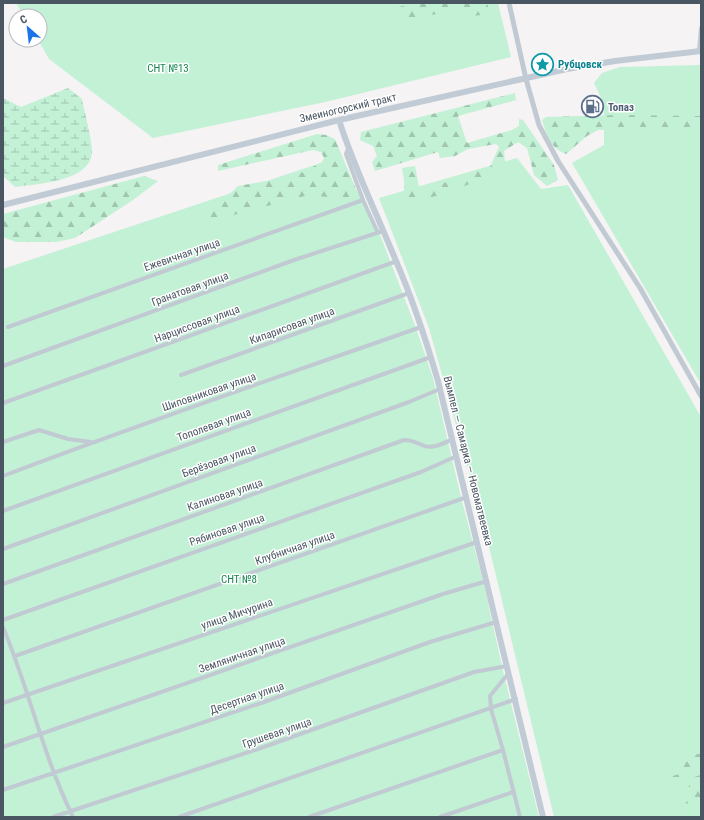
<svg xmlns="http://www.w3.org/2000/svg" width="704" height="820" font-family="'Roboto Condensed',sans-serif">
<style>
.green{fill:#c3f1d5}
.forest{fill:url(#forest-firs)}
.wetland{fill:url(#wetland-marsh)}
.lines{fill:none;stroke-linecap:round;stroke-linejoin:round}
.minor{stroke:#c1cad2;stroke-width:4}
.tertiary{stroke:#c1cad2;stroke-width:5}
.secondary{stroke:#c1cbd6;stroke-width:6}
.labels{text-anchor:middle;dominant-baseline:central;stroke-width:3;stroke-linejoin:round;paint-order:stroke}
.culture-label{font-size:11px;font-weight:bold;fill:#0d838f;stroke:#fff;text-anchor:start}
.park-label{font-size:11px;fill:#17864f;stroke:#fff}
.service-label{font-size:11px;font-weight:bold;fill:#4e5e75;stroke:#fff;text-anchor:start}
.street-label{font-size:11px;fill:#4a5661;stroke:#fff}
</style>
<defs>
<pattern id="forest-firs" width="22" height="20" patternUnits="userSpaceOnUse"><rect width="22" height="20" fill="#c3f1d5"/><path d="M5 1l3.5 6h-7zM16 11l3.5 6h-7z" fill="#a0c6b0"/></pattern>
<pattern id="wetland-marsh" width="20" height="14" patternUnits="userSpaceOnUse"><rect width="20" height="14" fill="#c3f1d5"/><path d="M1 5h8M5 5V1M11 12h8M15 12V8" fill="none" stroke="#a0c6b0"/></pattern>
</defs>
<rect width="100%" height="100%" fill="#f5f3f3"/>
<path class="green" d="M16,3H498L511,57L325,102L153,138L49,59L38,40H40V16H24Z
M701,65V384L572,163L604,145V104L594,83L602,73L620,67Z
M339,157L379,232L416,328L433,378L461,497L483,581L504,675L539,817H3V269Z
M517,158L541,189L568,185L701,417V817H554L485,530L429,328L379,198Z"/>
<path class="forest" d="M415,3H487L489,10L481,15L464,17L455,6L449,13V20L440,22L437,14L414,18L394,16L391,9Z
M515,93L516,100L458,116L467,143L512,130L519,126V119L523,120L554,165L558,180L547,186L534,175L527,148L518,142L504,151L505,162C492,178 438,198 417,200C413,200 408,198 404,197V180L402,168L415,166L419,187L429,188L490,167L499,147L496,144L468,149L455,156L440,158L438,152L375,171L372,162L377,156L373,146L360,140L361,132Z
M619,115L701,116V130H598L587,136L566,154C550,148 547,135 542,120L546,117Z
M317,134L326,135L335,139L359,196L338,198L308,195L211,221L210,213L238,186L295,176L322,162L324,158L321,152L313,150L218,171V165Z
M144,176L158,181L133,200L75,238L56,242H16L3,237V214Z
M697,754H701V760L693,763L690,768L694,777L701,775L700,799L694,802L675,806L673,800L685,794L691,782L686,778L673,785L670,782L668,777C682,774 679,774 684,763L692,759Z"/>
<path class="wetland" d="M68,88L82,99C84,110 93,143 92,153C89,182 36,184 15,187L3,176V98L21,107Z"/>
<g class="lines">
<path class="minor" d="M699,51L701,28
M348,149L346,154L363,200L378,233
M8,327L363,200
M3,366L294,260L383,231
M181,375L409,293
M3,403L397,261
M3,442L39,430L68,439L91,442
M3,476C141,423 282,376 421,327
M3,511L431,357
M3,549L409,402L440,389
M3,584L404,440C412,440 415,442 422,445C432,450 444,443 453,439
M3,620L421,472L457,456
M3,627C29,689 43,756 73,817
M15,656L467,497
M508,674L490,696L491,709L503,750L520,817
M3,703L477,542
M3,747L443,594L487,581
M3,790L264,702L430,642L496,622
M53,817L261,748L474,672L507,666
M179,817L516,699
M309,817L503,750
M440,817L513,792"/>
<path class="tertiary" d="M509,3L526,79L539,125L558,161L640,288L701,396"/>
<path class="secondary" d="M339,120C354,168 377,214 396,261C413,300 426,340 438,381L543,817
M3,205L339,120L567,69L615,61L701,51"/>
</g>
<defs>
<symbol id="sight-ring" viewBox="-11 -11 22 22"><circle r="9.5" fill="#fff" stroke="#0f9aa8" stroke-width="1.5"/><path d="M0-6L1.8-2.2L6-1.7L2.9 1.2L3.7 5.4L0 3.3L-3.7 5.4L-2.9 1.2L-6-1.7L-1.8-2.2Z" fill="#0f9aa8"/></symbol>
<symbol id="fuel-ring" viewBox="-11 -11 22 22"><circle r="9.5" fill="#fff" stroke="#5c6f8a" stroke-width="1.5"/><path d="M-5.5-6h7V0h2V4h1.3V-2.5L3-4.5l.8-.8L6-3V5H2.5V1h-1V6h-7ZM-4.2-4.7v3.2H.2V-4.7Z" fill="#5c6f8a"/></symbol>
</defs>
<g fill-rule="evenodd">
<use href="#sight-ring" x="530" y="52" width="25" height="25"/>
<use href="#fuel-ring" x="580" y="94" width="25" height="25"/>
</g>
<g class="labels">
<g class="culture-label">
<text x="558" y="64">Рубцовск</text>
</g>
<g class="park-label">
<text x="168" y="68">СНТ №13</text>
<text x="239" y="579">СНТ №8</text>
</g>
<g class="service-label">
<text x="608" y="107">Топаз</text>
</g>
<g class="street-label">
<text transform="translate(348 108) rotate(-13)">Змеиногорский тракт</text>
<text transform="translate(182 255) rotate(-19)">Ежевичная улица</text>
<text transform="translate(190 289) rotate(-20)">Гранатовая улица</text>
<text transform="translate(197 324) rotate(-20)">Нарциссовая улица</text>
<text transform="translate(292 326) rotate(-20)">Кипарисовая улица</text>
<text transform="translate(209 392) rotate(-19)">Шиповниковая улица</text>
<text transform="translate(214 425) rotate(-20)">Тополевая улица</text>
<text transform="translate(219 461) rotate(-20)">Берёзовая улица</text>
<text transform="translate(468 461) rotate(76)">Вымпел — Самарка — Новоматвеевка</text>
<text transform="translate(225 495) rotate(-19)">Калиновая улица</text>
<text transform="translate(227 530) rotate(-19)">Рябиновая улица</text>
<text transform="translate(295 548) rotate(-19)">Клубничная улица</text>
<text transform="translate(237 614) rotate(-19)">улица Мичурина</text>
<text transform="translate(242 655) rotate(-19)">Земляничная улица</text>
<text transform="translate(247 698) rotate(-19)">Десертная улица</text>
<text transform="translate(277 733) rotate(-19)">Грушевая улица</text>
</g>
</g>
<rect width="704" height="820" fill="none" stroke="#4a5661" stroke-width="8"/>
<g transform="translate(28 28) rotate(332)"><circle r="19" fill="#ffffff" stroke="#b7bbc0"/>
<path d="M0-3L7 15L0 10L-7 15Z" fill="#1a73e8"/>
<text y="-6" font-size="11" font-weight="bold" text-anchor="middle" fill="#4a5661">С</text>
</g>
</svg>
